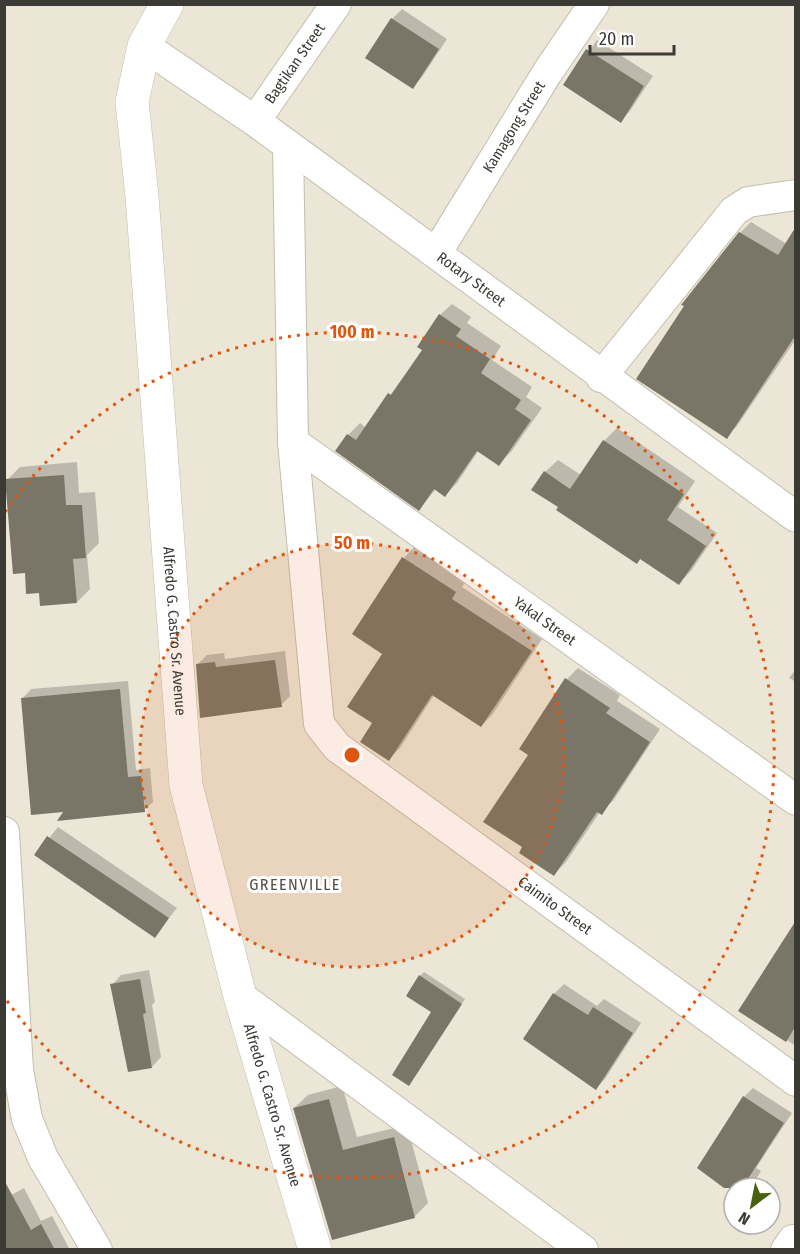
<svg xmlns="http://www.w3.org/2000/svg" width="800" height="1254" font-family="'Fira Sans Condensed',sans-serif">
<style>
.shadow{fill:#0003}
.building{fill:#7a7667}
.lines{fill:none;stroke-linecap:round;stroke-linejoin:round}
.street-casing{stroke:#c3beae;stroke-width:32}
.secondary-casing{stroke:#c3beae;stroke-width:34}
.street{stroke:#fff;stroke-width:30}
.secondary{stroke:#fff;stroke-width:33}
.ring{fill:none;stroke:#df570e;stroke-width:3;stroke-dasharray:3 6}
.labels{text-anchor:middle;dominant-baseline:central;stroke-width:6;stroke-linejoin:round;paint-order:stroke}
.street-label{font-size:15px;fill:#3c3a34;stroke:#fff}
.neighbourhood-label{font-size:16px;letter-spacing:1.5px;fill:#545042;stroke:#fff}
.centre{fill:#df570e;stroke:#fff;stroke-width:3}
.ring-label{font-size:18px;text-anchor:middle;font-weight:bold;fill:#df570e;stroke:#fff;stroke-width:6;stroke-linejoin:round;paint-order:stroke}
</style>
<rect width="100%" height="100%" fill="#ebe6d6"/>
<path class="shadow" d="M402,9L447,39L422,77L413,87L392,19Z
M597,40L653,76L630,111L620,121L565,85Z
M751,222L787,244L796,234V339L737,426L726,437L740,233Z
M452,304L471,317L467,323L501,346L492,360L532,387L526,397L542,408L511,452L499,464L479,450L457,483L445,495L436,489L419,509L348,435L360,423L366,428L424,349L440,315Z
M617,428L695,481L678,507L717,533L691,571L679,583L641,558L637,563L560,507L545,472L558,460L581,475L604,441Z
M77,462L79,493L95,492L99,543L87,555L90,589L77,602L40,591L26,572L7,480L20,467Z
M414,547L466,581L462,587L542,639L492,715L481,726L434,695L400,748L389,759L374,723L384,654L404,558Z
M285,651L290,696L281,705L197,665L207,655L224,653L225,659Z
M578,668L620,695L617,701L660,729L613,801L600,812L566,862L554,874L525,847L530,754L567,679Z
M796,669V682L789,678Z
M128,681L136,770L150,768L153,802L144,810L23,698L31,689Z
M58,827L177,908L155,936L36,855Z
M796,929V1046L740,1010Z
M149,970L155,1002L152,1005L161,1057L152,1067L112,985L121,975Z
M424,972L465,999L409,1084L433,1012L420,976Z
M564,984L597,1006L604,999L641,1023L605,1079L596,1088L525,1039L554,994Z
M342,1086L357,1137L407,1125L428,1203L414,1217L294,1108L308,1095Z
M753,1088L792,1113L756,1168L761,1171L751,1188H734V1192L699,1167L744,1097Z
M24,1188L41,1221L52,1216L70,1250H4L6,1198Z"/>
<path class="building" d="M391,18L439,49L413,89L365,58Z
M586,49L644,86L621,123L563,85Z
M795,228V336L727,439L636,379L684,306L681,305L739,232L778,255Z
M439,314L461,329L456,336L490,359L481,373L521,400L515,409L531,420L499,466L477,451L445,497L434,489L419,511L335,451L347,434L356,440L388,393L391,395L422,350L417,347Z
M603,440L684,494L667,520L706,546L679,585L640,559L637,564L556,510L558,507L531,490L544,471L570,489Z
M64,475L66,505H82L86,558L73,559L77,603L40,606L39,593L26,594L25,573L13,574L5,479Z
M402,557L456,592L452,599L532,651L481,727L432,695L389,761L360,742L372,723L347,707L382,654L352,634Z
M275,660L282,707L200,718L196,664L215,662L216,667Z
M565,678L610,708L606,713L650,742L602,815L597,812L554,876L519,853L522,847L483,822L528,755L519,749Z
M120,689L128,777L141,776L145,812L57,821L63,812L31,815L21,698Z
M47,836L169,918L155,938L34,855Z
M795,922V1027L786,1042L738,1011Z
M419,975L462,1004L409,1086L392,1075L431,1012L406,996Z
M140,979L146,1013L143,1014L152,1068L128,1072L110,984Z
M553,993L588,1015L593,1007L633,1033L596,1090L523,1039Z
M743,1096L784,1123L742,1188H724L697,1168Z
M329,1099L343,1150L394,1137L415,1218L332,1240L293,1108Z
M4,1180L31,1230L41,1224L55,1250H4Z"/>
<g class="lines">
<defs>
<g id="street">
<path id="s1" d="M144,46L255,121L796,517"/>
<path id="s2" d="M255,121L336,4"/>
<path id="s3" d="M288,146L293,442L319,724L337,747L796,1081"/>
<path id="s4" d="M437,252L547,73L594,4"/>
<path d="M601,377L734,211L748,202L796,195"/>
<path id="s5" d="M293,442L796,800"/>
<path d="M4,832L18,1070L27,1119L43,1158L97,1250"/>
<path d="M240,996L583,1250"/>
<path d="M786,1250L793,1240"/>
</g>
<g id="secondary">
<path id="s6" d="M167,4L144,46L132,102L142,196L186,785L240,996L315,1250"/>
</g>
</defs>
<use href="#street" class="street-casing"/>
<use href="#secondary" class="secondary-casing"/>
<use href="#street" class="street"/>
<use href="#secondary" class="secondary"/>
</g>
<circle cx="352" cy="755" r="212" fill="#df570e" fill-opacity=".12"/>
<g class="ring">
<circle cx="352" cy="755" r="212"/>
<path d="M5 512A423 423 0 1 1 5 998"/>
</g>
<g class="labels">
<g class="street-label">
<text stroke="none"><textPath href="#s2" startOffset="70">Bagtikan Street</textPath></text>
<text stroke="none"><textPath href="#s4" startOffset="147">Kamagong Street</textPath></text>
<text stroke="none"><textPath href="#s1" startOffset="402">Rotary Street</textPath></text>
<text stroke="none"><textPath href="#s5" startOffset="309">Yakal Street</textPath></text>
<text stroke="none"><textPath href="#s6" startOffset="636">Alfredo G. Castro Sr. Avenue</textPath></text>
<text stroke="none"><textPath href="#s3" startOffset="878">Caimito Street</textPath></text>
<text stroke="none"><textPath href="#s6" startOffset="1122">Alfredo G. Castro Sr. Avenue</textPath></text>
</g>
<g class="neighbourhood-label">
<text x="295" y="884">GREENVILLE</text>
</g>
</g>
<circle cx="352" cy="755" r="9" class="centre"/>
<g class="ring-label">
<text x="352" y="338">100 m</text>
<text x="352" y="549">50 m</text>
</g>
<rect width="800" height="1254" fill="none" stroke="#3c3a34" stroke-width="12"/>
<g transform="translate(752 1206) rotate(212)"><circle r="28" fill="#ffffff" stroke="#b1b0ae" stroke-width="1.5"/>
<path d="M0-4.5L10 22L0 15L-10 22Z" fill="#486110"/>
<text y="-9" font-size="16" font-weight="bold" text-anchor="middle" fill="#3c3a34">N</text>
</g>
<path d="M590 45v9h84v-9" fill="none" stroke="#3c3a34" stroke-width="3"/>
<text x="599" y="45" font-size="18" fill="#3c3a34" stroke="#ffffff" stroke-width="4.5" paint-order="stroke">20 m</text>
</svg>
